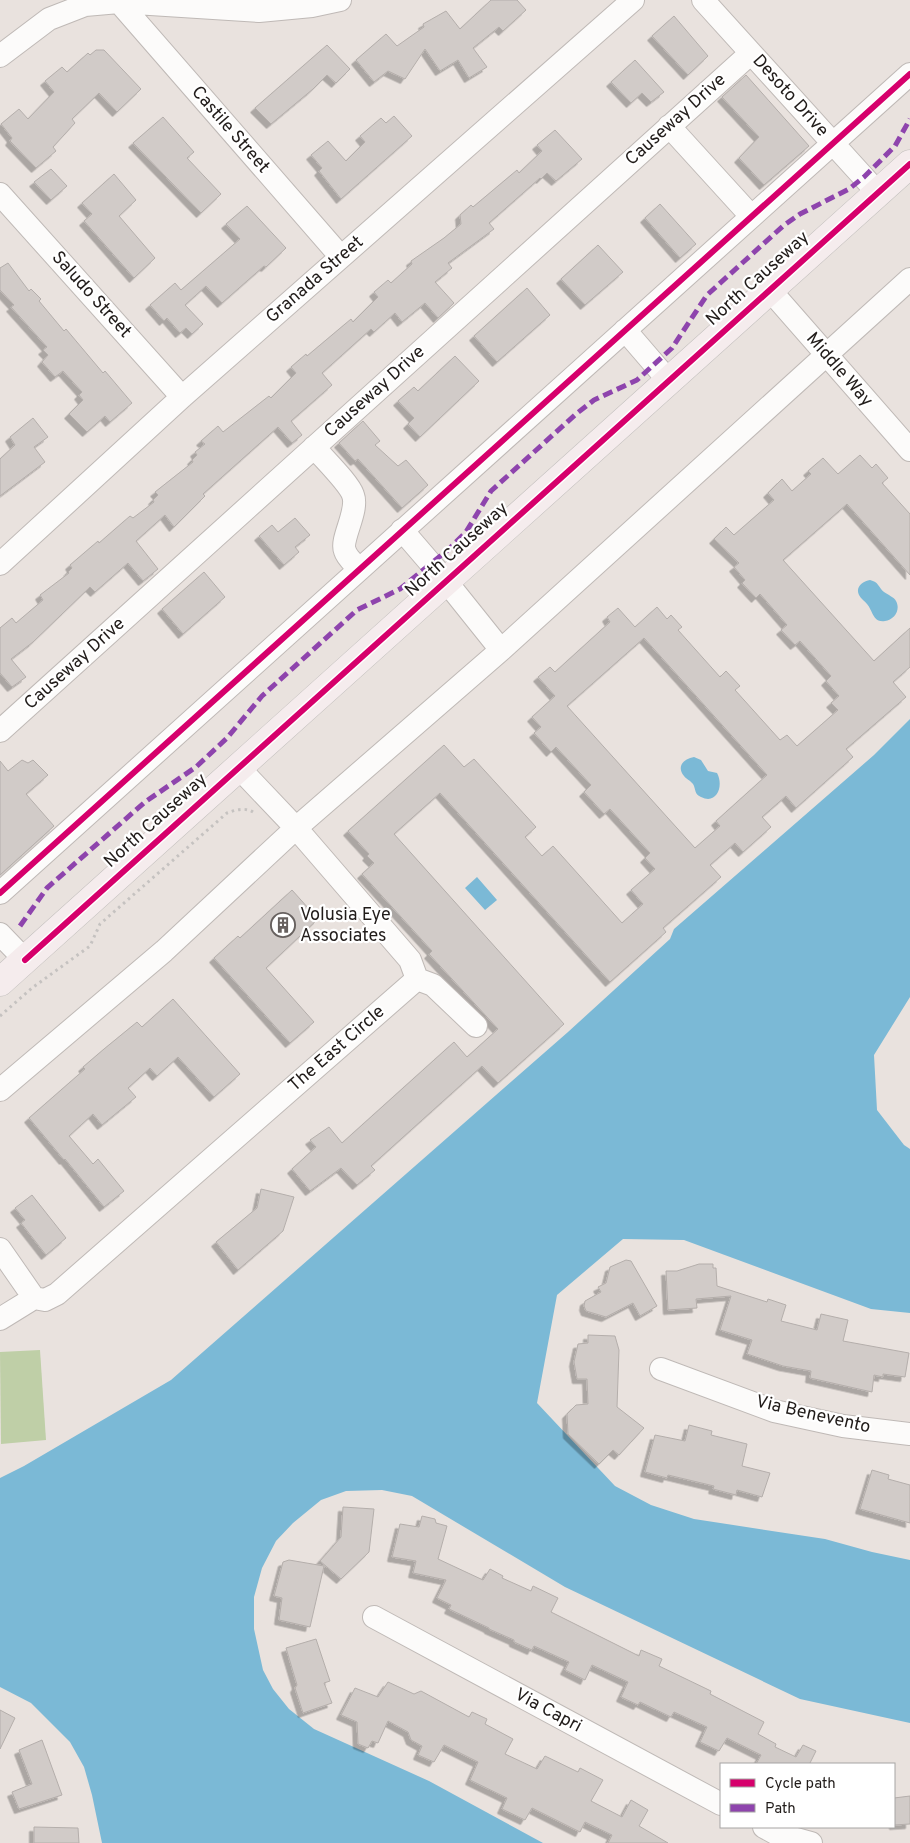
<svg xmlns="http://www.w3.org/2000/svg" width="910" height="1843" font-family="Overpass,sans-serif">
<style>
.green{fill:#bfcfa7}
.water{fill:#7bb9d6}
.building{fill:#d1cbc8;stroke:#b4aeab;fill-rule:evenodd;filter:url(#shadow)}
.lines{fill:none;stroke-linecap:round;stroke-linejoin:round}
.minor-casing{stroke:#bfb9b6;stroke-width:24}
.major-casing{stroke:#c2bfbd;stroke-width:29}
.path{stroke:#c5c2c0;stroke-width:3;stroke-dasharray:2.5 4;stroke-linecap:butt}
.minor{stroke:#fcfbfa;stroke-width:22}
.major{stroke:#f5eced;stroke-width:28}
.quiet{stroke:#8e44ad;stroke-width:5;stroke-dasharray:10 5;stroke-linecap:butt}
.cycleway-casing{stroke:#fff;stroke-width:9}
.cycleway{stroke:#d6006c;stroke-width:6}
.labels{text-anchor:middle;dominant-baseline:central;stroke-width:4.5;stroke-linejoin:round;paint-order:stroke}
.street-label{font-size:18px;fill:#211c1a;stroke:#fff}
.poi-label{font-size:18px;fill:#211c1a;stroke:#fff;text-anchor:start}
</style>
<defs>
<filter id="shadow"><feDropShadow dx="-4.5" dy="4.5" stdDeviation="0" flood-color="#0004"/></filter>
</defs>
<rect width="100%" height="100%" fill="#e9e2de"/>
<path class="green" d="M40,1350L46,1440L1,1444L0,1352Z"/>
<path class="water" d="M870,580C879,582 878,587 884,592C888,595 894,597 896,601C901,610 894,620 885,621C873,623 873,611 867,604C865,601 861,599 859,595C855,587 863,581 870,580Z
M910,719V997L874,1055L877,1110L904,1145L910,1149V1313L871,1309L684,1240L623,1239L557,1295L537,1403L615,1486L651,1505L694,1519L825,1539L872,1552L910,1560V1723L800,1699L565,1587L412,1496L382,1490L346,1491L321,1500L293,1523L276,1541L262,1568L254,1597V1629L263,1670L273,1689L289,1709L314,1729L429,1781L543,1843H102L92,1795L84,1767L70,1742L31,1703L0,1687V1478L24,1466L171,1380L568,1032L670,939L674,929L874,755Z
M694,757L701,760L708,771L717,773C724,786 717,805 701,797C694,794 696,789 693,784C690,780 686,779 684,776C676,766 684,759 694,757Z
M477,877L497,900L485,910L465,888Z"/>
<path class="building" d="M491,0H517L526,10L503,31L499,27L473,48L487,67L469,78L458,60L440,71L425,49L405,79L388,71L374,82L356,60L386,34L397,46L424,27L423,24L446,11L460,29Z
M674,16L708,56L688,75L652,36Z
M327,45L350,69L336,83L327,75L313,89L271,124L255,108Z
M96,50H104L141,89L117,112L99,93L72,119L75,123L53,147L56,151L36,168L10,141L12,138L1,124L19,109L28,119L54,92L45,81L62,67L67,72L88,53L90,55Z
M635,60L664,92L651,102L642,93L631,103L611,82Z
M746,75L809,146L764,185L739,158L759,137L722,97Z
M394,116L412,136L341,199L319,171L322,168L311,155L328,141L346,161L365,142L360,136L381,118L386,123Z
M163,117L194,152L187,158L221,194L201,213L133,143Z
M555,130L582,159L556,181L547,173L541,179L540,178L489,223L494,229L448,263L452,268L435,282L454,303L438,318L425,303L402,322L395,313L374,332L371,329L322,373L332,385L291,421L302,435L292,443L278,427L203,494L205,496L174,527L165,515L136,541L158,569L143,581L128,563L95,592L90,587L33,642L11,659L26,677L12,687L0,673V628L12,618L16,623L43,600L40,595L69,573L68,572L72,568L70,565L98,541L99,543L130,516L133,518L154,502L153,500L158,495L155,492L193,462L192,460L197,455L195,452L205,444L201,441L218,426L223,432L269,396L271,398L296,373L291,367L306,354L307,356L351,319L353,322L378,297L374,292L388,280L391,283L412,264L411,261L444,238L461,224L460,215L471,205L473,207L517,170L519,173L542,151L537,145Z
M51,169L67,186L51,200L34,182Z
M114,174L136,200L119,216L155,258L134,278L84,221L92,214L82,203Z
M660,204L696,244L680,258L645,218Z
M247,206L286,248L266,267L264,266L222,303L206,286L185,305L203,324L192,334L186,328L180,333L167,318L164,321L150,305L175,283L181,290L240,239L226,224Z
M598,245L623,272L585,305L561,279Z
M8,263L29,291L31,289L41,299L39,301L64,331L66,329L103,373L105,371L132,403L110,422L105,416L87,432L69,414L83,400L79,395L82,392L63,371L55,377L42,362L48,355L43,350L47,347L11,307L14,305L0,290V268Z
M527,288L550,315L497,362L474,336Z
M455,356L479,381L420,437L408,424L414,418L398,401L414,387L418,391Z
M33,418L48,437L34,447L45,462L0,496V459L15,445L10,437Z
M363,421L380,441L375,445L398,466L406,460L428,485L402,508L358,459L355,461L339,443Z
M860,455L872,468L876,464L888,478L882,483L910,514V575L847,504L783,560L874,661L910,628V667L893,682L906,697L846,749L853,757L796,808L786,796L762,817L771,827L743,852L735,843L710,865L721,877L663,928L666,932L610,982L440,793L394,834L564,1024L498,1083L482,1066L371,1166L375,1170L357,1185L341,1168L310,1191L292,1169L316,1147L310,1140L329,1127L342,1143L454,1042L467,1057L498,1029L429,954L432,951L362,874L374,863L367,856L369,854L348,831L444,745L464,767L474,759L536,827L525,837L542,856L553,846L622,923L643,904L631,890L655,869L645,858L650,853L610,809L604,814L584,792L591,785L556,747L551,752L534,733L541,727L532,717L555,696L538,677L550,667L555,672L610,622L607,617L618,608L635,627L657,607L667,619L671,615L682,627L678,630L720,677L726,671L740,686L735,690L780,740L787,735L797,746L838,710L831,703L839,696L826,681L831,676L800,641L795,645L781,630L787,625L760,594L756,598L742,583L745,580L734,567L739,563L714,539L726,527L734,535L774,500L768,493L782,479L792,491L811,474L808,471L823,458L838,474ZM644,638L767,775L716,821L720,826L695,848L567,706Z
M295,518L310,535L295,547L299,552L284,565L259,536L272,525L278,532Z
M204,572L225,597L183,634L162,609Z
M22,760L28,763L33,760L48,775L26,794L54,826L0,875V761L8,771Z
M292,890L318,919L266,968L314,1022L290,1043L214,958L238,936L240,938Z
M173,999L240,1074L214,1097L178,1057L157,1076L150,1068L128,1088L136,1097L102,1125L93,1114L69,1136L93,1164L98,1159L124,1191L104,1207L65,1159L64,1160L29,1118L85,1069L83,1067L104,1049L137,1022L142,1027Z
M261,1189L294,1197L283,1231L238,1270L216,1242L257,1208Z
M32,1195L66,1238L46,1255L21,1223L25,1220L15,1208Z
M626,1260L631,1261L657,1306L640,1316L633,1303L606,1317L586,1311L584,1306L585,1301L601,1292L598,1287L606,1283L610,1267Z
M699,1264H713V1268H716L717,1286L767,1302L768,1299L786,1305L781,1321L817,1330L821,1314L848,1320L843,1341L909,1353L905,1377L883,1374V1377L874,1375L872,1392L810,1378L811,1371L783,1366L747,1354L752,1340L720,1330L731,1296L696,1299L697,1308L668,1310L666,1271H677Z
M588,1335L615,1336L619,1350L617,1407L644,1428L619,1455L613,1450L599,1464L568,1434L567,1414L576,1405L588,1404L587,1379H577L574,1362L578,1344L588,1343Z
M689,1425L712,1431L711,1435L747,1444L742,1466L770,1473L762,1497L737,1490L736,1495L713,1489L714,1486L668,1475L667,1478L645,1472L655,1435L685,1441Z
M872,1470L889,1475L888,1479L910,1485V1523L860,1509Z
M343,1507L374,1509L369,1552L341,1579L320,1561L341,1537Z
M422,1516L435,1519L436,1523L447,1526L438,1559L483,1580L490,1569L503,1576L502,1578L531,1591L533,1586L558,1598L551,1612L639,1656L641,1650L662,1659L659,1666L711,1691L710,1694L764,1722L758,1734L776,1744L775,1747L796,1757L803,1745L816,1751L810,1763L812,1764H756L761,1755L727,1738L719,1751L700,1742L707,1727L674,1712L671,1717L640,1702L638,1705L621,1697L628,1682L592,1665L585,1680L565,1670L569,1662L534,1646L532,1650L514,1642V1640L489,1629V1628L449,1609L451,1605L437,1598L446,1580L413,1573L416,1561L392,1557L400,1524L419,1527Z
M289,1560L324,1566L310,1627L279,1620L282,1598L274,1596L283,1562Z
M316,1639L330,1681L324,1683L332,1703L303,1713L295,1688L297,1685L286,1648Z
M388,1682L414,1694L421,1691L469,1717L472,1712L487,1719L485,1724L513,1739L505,1754L537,1769L545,1756L578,1772L580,1768L603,1780L591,1801L622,1817L631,1800L648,1810L639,1826L668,1843H608L612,1835L585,1822L580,1832L532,1808L525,1820L502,1809L507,1798L470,1780L478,1762L444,1745L434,1762L418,1755L422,1746L411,1740L408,1732L388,1721L378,1743L372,1741L368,1748L358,1744L357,1722L341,1715L355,1688L378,1697Z
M0,1710L15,1718L0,1749Z
M42,1740L62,1795L19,1809L12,1792L32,1784L19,1750Z
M910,1796V1824L894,1825V1798Z
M34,1827L78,1828L79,1843H34Z"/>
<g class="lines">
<defs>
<path id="minor" d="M703,0L878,193
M119,2L341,257
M0,56L49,19L85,5L119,2L259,11L312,6L340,0
M669,126L751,216
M0,194L182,397
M769,289L910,450
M625,330L668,380
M314,447C323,458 349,483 353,495C359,511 340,539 345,551C347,558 355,564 359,569
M402,530L445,580L501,650
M0,564L182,397L633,0
M0,731L751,53
M0,893L910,74
M0,934L25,960
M417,979L433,985L476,1026
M0,1090L164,951L296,828L501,650L910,279
M0,1249L34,1298L45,1300L57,1294L417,979L410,960L296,828L238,767
M0,1319L34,1298
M661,1369L774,1411L843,1426L910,1434
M374,1617L721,1804
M764,1827L775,1833L811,1843"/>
<path id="major" d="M0,982L910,164"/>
</defs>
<use href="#minor" class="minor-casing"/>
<use href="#major" class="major-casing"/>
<path class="path" d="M0,1016L32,988L90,946L100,924L227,813C235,810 245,807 253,812"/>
<use href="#minor" class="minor"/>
<use href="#major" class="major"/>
<path class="quiet" d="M20,926L47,888L145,802L196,767L227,738L262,696L357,610L400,589L450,548L466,532L491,491L576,414L594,400L637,380L672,348L707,295L783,226L800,214L849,189L864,177L895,146L910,119"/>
<defs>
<path id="cycleway" d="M0,893L910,74
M25,960L910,164"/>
</defs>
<use href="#cycleway" class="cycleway-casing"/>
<use href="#cycleway" class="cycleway"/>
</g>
<defs>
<symbol id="building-ring" viewBox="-11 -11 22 22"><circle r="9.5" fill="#fff" stroke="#67615f" stroke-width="1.5"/><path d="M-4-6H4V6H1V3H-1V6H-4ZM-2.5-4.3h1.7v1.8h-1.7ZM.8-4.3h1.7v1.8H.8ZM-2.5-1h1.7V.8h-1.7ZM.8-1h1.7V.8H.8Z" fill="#67615f"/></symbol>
</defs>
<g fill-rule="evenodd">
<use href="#building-ring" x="269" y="911" width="28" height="28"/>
</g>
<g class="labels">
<g class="street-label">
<text transform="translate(790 96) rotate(48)">Desoto Drive</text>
<text transform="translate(676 120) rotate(-42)">Causeway Drive</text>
<text transform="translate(230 130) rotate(49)">Castile Street</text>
<text transform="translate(758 279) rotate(-42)">North Causeway</text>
<text transform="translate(315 280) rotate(-41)">Granada Street</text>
<text transform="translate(91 295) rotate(48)">Saludo Street</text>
<text transform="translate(839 370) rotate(49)">Middle Way</text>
<text transform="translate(375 392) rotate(-42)">Causeway Drive</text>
<text transform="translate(457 550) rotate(-42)">North Causeway</text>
<text transform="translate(75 664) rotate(-42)">Causeway Drive</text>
<text transform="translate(156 821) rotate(-42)">North Causeway</text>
<text transform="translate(337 1049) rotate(-41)">The East Circle</text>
<text transform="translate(813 1415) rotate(13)">Via Benevento</text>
<text transform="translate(548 1711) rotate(28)">Via Capri</text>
</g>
<g class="poi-label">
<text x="300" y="915">Volusia Eye<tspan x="300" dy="21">Associates</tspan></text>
</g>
</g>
<rect x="720" y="1763" width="175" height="65" fill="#ffffff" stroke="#a6a4a3"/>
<rect x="730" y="1779" width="25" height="8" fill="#d6006c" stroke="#a6a4a3"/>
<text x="765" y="1788" font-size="15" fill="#211c1a">Cycle path</text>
<rect x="730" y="1804" width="25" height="8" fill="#8e44ad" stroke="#a6a4a3"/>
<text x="765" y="1813" font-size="15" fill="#211c1a">Path</text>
</svg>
